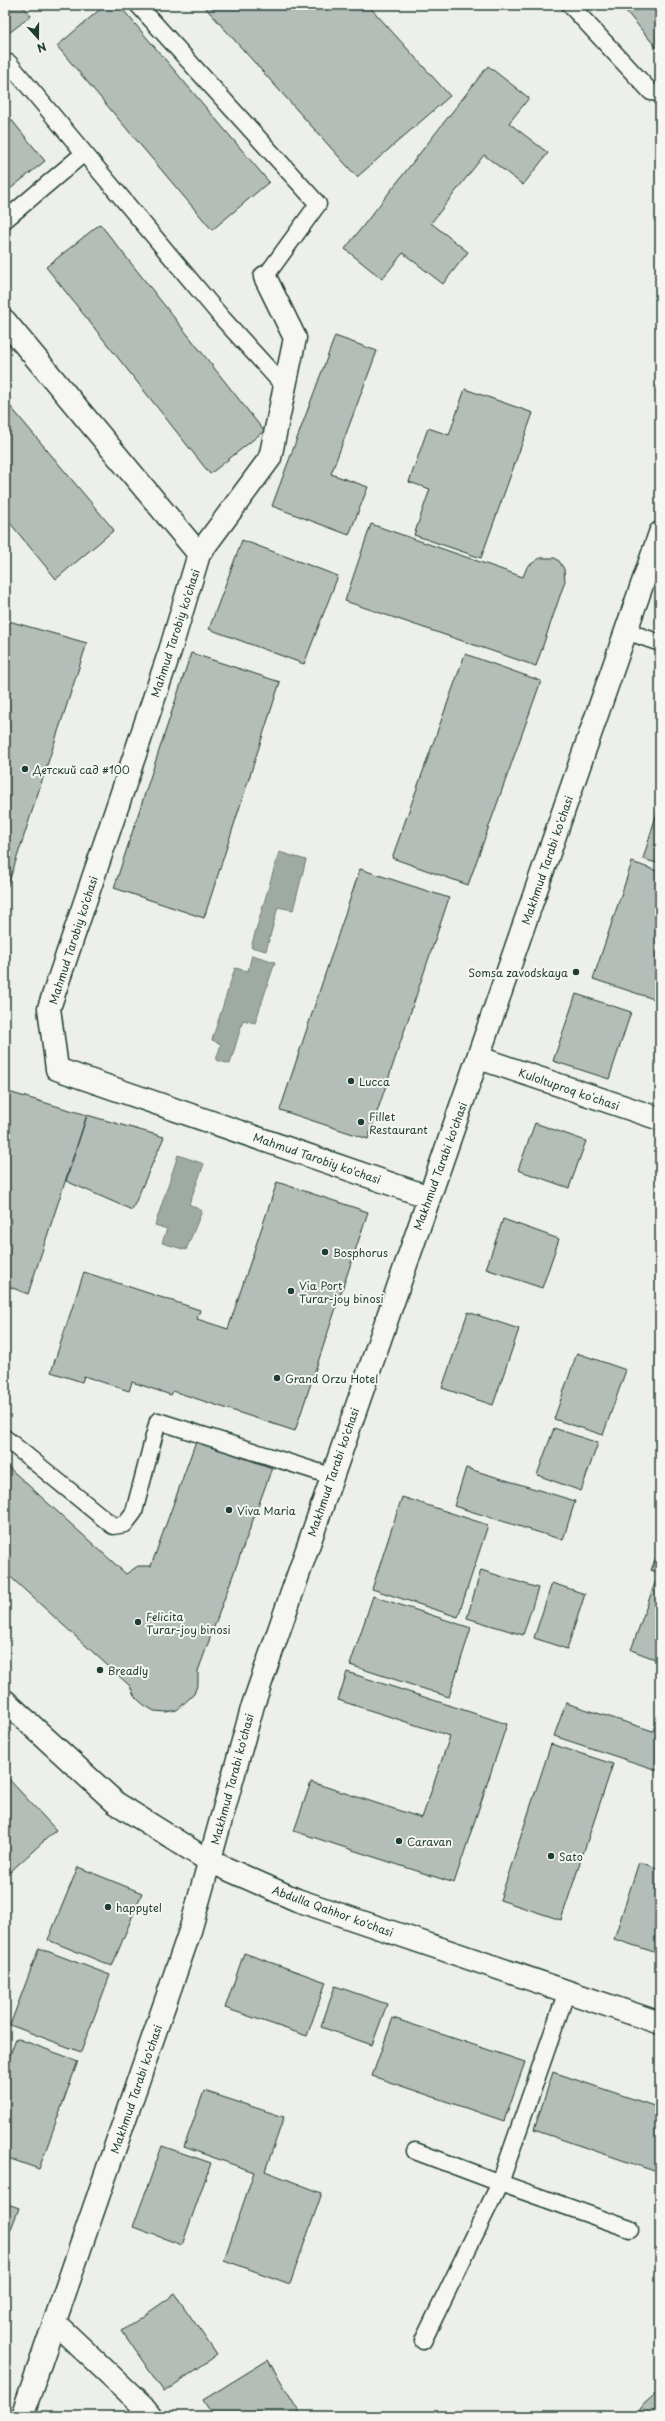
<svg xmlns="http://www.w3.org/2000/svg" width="665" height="2421" font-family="'Playpen Sans',sans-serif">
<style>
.water{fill:#9faaa4;stroke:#6c7e77}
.building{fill:#b4bdb8;stroke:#1f3d34}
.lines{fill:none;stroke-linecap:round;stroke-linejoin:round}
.service-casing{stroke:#1f3d34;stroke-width:19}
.minor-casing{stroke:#1f3d34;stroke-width:25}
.service{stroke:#f6f6f2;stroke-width:16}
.minor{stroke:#f6f6f2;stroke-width:22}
.poi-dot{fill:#1f3d34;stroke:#f6f6f2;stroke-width:1.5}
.labels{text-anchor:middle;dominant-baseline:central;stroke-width:4;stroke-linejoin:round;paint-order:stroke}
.street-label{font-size:11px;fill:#1f3d34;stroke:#f6f6f2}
.poi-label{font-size:11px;fill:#1f3d34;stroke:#f6f6f2;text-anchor:start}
</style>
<rect width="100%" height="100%" fill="#edefea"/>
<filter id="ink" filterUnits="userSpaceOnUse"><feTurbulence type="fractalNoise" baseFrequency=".025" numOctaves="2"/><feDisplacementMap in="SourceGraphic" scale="8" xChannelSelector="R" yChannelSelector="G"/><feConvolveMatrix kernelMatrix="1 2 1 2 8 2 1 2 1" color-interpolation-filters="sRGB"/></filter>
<g filter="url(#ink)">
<path class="water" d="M279,852L306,860L293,910L278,907L266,951L251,947Z
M252,955L275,962L255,1023L243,1020L230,1064L216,1060L221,1044L212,1040L235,968L248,971Z
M178,1155L204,1164L189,1204L202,1211L186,1250L162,1243L167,1229L155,1225Z"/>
<path class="building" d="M5,5H22L31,16L5,36Z
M105,5H119L269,182L212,230L57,46Z
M203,5H368L450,96L357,177Z
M621,5H660V52Z
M488,66L529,98L509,123L548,153L523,185L484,155L431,223L468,252L443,284L403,253L382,279L345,249Z
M5,112L45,161L5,193Z
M100,224L264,431L210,474L46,267Z
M335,336L377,351L331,474L368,487L349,535L272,506Z
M465,389L533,413L481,558L414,535L430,489L409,482L428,428L449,435Z
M5,400L114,530L56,579L5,517Z
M371,524L523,577L527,567L540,558H555L559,561L564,569L565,581L536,666L345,601Z
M242,540L338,576L304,664L209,629Z
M5,620L87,643L5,894Z
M191,653L280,682L204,918L114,888Z
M465,654L541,681L468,885L392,858Z
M660,802V864L643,859Z
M632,862L660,872V1001L593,979Z
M360,869L449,898L368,1139L280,1110Z
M576,994L631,1012L609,1079L553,1061Z
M5,1091L87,1115L28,1294L5,1285Z
M87,1115L164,1137L132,1210L66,1181Z
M535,1123L586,1141L569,1188L518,1170Z
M277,1182L368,1212L295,1431L173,1391L171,1395L132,1382L129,1391L84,1376L82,1382L51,1372L84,1272L200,1310L197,1319L228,1329Z
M503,1219L559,1239L542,1288L486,1269Z
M468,1312L519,1329L493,1405L442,1388Z
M577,1353L626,1370L603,1435L554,1419Z
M554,1428L598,1443L581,1491L537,1475Z
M196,1441L272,1468L198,1671V1683L194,1694L177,1710L166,1712L154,1711L144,1705L135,1697L130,1686L5,1572V1464L126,1574L138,1566H151Z
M466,1468L575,1501L563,1540L454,1506Z
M402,1497L488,1525L458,1617L372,1589Z
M660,1547V1574L651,1570Z
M481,1570L538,1588L523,1635L467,1618Z
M656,1580L660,1581V1661L631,1650Z
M552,1583L585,1594L567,1649L534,1638Z
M373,1596L471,1628L449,1697L350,1665Z
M347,1672L507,1724L454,1883L294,1831L311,1782L422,1818L450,1736L338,1700Z
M566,1703L653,1731L660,1711V1771L554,1736Z
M551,1744L613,1764L561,1920L500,1900Z
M5,1775L56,1830L10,1872L5,1866Z
M639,1862L660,1869V1954L614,1939Z
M78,1867L142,1893L112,1966L48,1940Z
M39,1948L110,1975L81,2052L10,2025Z
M244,1953L326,1982L307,2036L225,2008Z
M335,1986L387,2004L372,2045L321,2027Z
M393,2018L525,2062L504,2121L372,2076Z
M16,2038L78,2061L39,2169L5,2157V2069Z
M553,2072L660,2108V2173L534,2130Z
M204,2091L284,2117L265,2171L322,2193L290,2284L224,2260L254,2172L184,2147Z
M162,2146L211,2163L182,2245L133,2227Z
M5,2203L19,2208L5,2245Z
M175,2294L217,2355L164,2392L122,2331Z
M268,2360L302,2416H213L203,2400Z
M660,2390V2416H635L644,2404Z"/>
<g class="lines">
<defs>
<path id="service" d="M138,5L318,204L265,277
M570,5L651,92L660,93
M9,63L223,319L285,387
M5,220L83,154
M626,631L660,643
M5,1438L113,1526L125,1524L134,1512L158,1421L331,1476
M567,1991L500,2183L630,2229
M415,2151L500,2183L423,2341"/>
<path id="minor" d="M265,277L295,338L270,458L199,554L170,651L49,1008L57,1069L429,1197
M5,321L199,554
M479,1058L660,1119
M5,1701L116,1803L209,1861L297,1900L660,2023
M55,2323L143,2406L151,2416
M22,2416L190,1931L253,1705L660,533"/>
</defs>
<use href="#service" class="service-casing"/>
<use href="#minor" class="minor-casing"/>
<use href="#service" class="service"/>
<use href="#minor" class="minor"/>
</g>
</g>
<g class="poi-dot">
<circle cx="25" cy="769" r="4"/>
<circle cx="576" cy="972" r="4"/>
<circle cx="351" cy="1081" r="4"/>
<circle cx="361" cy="1122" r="4"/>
<circle cx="325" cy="1252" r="4"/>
<circle cx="291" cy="1291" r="4"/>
<circle cx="277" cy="1378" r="4"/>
<circle cx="229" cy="1510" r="4"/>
<circle cx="138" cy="1622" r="4"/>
<circle cx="100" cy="1670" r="4"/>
<circle cx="399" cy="1841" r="4"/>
<circle cx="551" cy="1856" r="4"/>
<circle cx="108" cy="1907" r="4"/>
</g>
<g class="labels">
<g class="street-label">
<text transform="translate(175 633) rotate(-72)">Mahmud Tarobiy ko'chasi</text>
<text transform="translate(547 860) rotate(-71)">Makhmud Tarabi ko'chasi</text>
<text transform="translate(73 940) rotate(-72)">Mahmud Tarobiy ko'chasi</text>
<text transform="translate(569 1089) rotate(19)">Kuloltuproq koʻchasi</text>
<text transform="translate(317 1158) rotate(19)">Mahmud Tarobiy ko'chasi</text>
<text transform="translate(440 1166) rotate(-70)">Makhmud Tarabi ko'chasi</text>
<text transform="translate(333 1472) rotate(-71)">Makhmud Tarabi ko'chasi</text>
<text transform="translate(232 1779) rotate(-75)">Makhmud Tarabi ko'chasi</text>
<text transform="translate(333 1911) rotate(20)">Abdulla Qahhor ko'chasi</text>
<text transform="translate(136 2089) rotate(-71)">Makhmud Tarabi ko'chasi</text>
</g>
<g class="poi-label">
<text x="33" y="769">Детский сад #100</text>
<text x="568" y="972" text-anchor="end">Somsa zavodskaya</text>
<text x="359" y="1081">Lucca</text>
<text x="369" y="1116">Fillet<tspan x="369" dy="13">Restaurant</tspan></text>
<text x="333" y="1252">Bosphorus</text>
<text x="299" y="1285">Via Port<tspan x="299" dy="13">Turar-joy binosi</tspan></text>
<text x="285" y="1378">Grand Orzu Hotel</text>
<text x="237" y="1510">Viva Maria</text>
<text x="146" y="1616">Felicita<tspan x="146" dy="13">Turar-joy binosi</tspan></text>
<text x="108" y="1670">Breadly</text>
<text x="407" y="1841">Caravan</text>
<text x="559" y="1856">Sato</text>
<text x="116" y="1907">happytel</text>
</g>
</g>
<rect width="665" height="2421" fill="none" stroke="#f6f6f2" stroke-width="20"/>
<rect x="10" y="10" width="645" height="2401" fill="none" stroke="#1f3d34" stroke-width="1.5" filter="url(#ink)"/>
<g transform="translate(38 38) rotate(159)" stroke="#f6f6f2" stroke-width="3" paint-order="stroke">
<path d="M0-3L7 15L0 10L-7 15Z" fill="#1f3d34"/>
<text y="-6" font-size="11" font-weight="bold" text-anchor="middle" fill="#1f3d34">N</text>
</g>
</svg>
